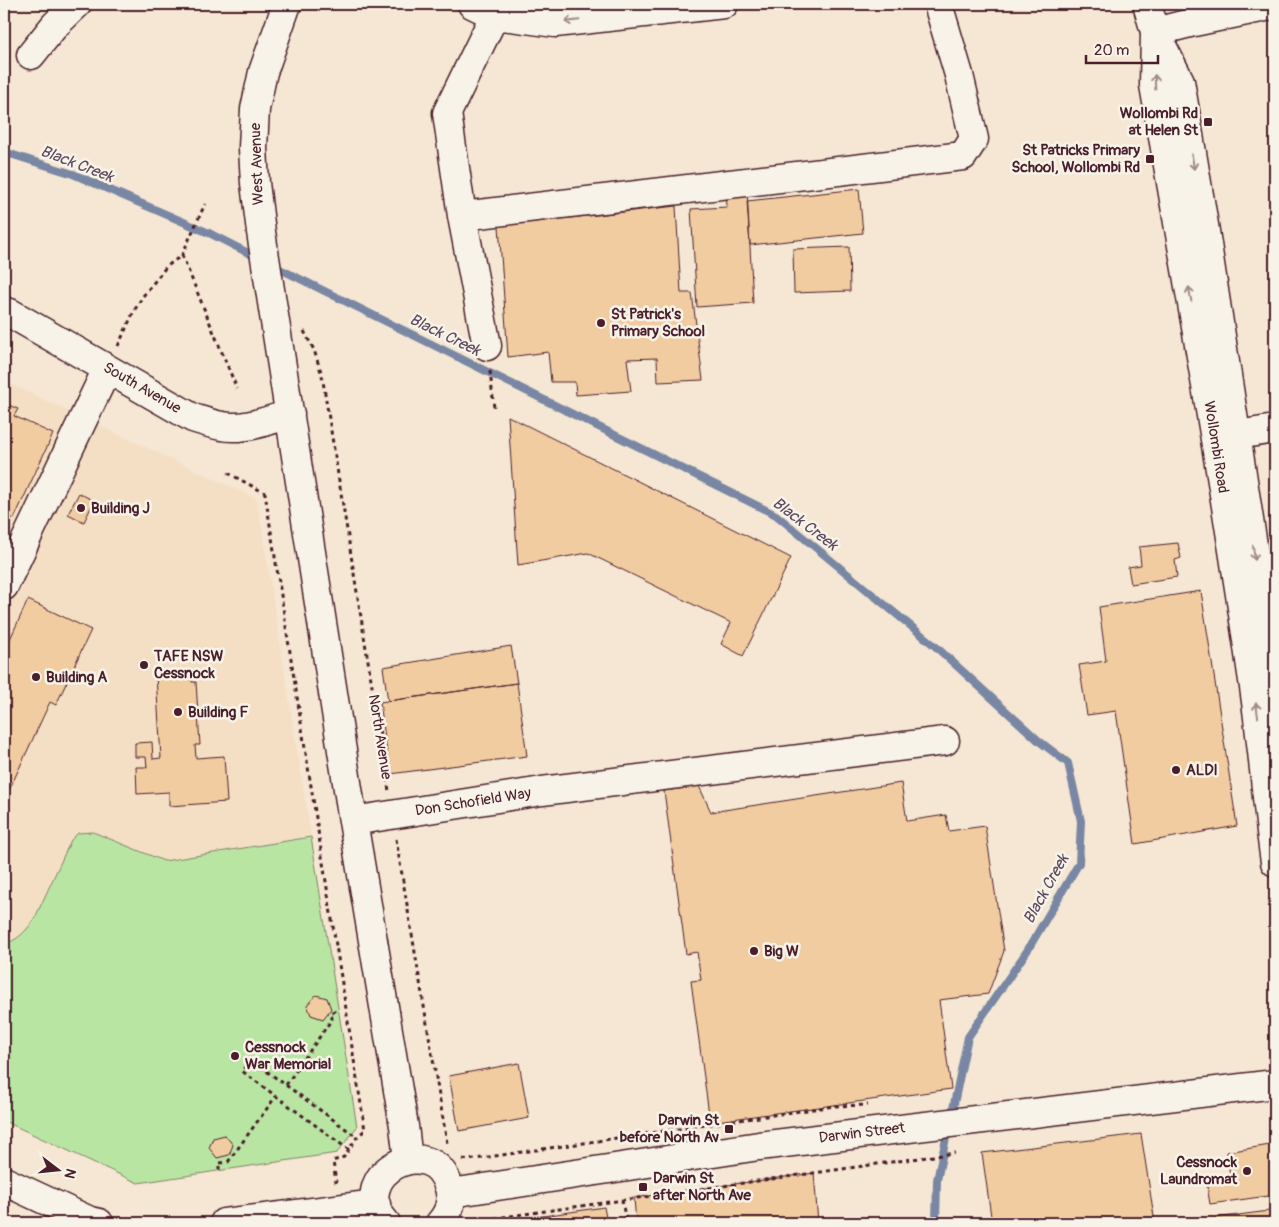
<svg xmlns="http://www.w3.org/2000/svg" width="1279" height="1227" font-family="Pangolin,sans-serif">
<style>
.built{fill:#f4dfc4}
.green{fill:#b9e5a3;stroke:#828267}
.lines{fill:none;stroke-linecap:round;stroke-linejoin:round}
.stream{stroke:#7987a4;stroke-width:8}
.building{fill:#f1cca1;stroke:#4a1f2b}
.minor-casing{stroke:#4a1f2b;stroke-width:31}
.major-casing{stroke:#4a1f2b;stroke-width:31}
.path{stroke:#4a1f2b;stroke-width:3;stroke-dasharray:4 4;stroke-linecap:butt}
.minor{stroke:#f7f3e8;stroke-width:28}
.major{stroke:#f7f3e8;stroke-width:28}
.oneway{stroke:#a0898a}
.poi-dot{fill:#4a1f2b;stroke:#f7f3e8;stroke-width:2}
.labels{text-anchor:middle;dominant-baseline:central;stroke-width:5;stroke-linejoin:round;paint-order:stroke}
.poi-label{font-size:15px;font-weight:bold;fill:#4a1f2b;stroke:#f7f3e8;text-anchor:start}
.street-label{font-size:15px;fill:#4a1f2b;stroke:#f7f3e8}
.water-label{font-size:16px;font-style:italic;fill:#5e4a5e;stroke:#f7f3e8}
</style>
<rect width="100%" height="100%" fill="#f5e7d3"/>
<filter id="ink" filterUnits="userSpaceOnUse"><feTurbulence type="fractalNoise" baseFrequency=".02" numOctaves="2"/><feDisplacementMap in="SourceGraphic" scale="10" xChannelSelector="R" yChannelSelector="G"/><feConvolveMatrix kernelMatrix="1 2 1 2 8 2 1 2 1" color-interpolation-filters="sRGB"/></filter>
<g filter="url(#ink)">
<path class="built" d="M4,381L257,499L311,837L164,861L93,832L71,840L34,920L27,929L19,937L4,944Z"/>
<path class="green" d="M93,832L164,861L311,837L357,1127L337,1153L138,1183L4,1121V944C17,941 26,931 34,920L71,840L78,833Z"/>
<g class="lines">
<path class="stream" d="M4,152L73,174L209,233L258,258
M272,265L776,515L935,646L1039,741L1068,763L1081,821L1079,863L1027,951L968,1037L951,1118
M936,1223L937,1180L948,1129"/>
</g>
<path class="building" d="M859,189L863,233L750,245L747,201Z
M747,190L753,303L697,307L691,209L727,207L726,191Z
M676,206L681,293H692L703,380L658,382L657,358L627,359L631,391L576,395L575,382H551L548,352L508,357L499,226Z
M849,247L850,291L794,293L793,249Z
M4,403L18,409L14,416L53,434L14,519L10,517L4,530Z
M508,416L791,558L743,656L721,644L731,623L588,553L518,565Z
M79,493L94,501L84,522L68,514Z
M1178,543L1181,558L1175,560L1177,577L1131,584L1128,567L1141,565L1139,547Z
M1201,591L1237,826L1135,844L1116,711L1087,715L1079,665L1106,661L1099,607Z
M28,600L91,630L56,705L50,702L4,801V652Z
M511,646L517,683L388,701L383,667Z
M192,674V682H196L200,745H195L196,758L224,756L227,802L169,806V792L137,794L136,767H147L146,757H135V743L152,742L153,759L161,758L156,676Z
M517,683L527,756L390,774L380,702Z
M901,783L907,821L946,815L949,831L985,826L1004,951L988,994L939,1000L951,1089L710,1122L691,981L701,980L697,952L686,954L664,791L699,786L711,812Z
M316,995L327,998L331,1009L323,1019L311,1015L307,1005Z
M519,1063L529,1118L459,1131L449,1076Z
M1141,1134L1155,1223H992L982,1153Z
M225,1135L233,1145L229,1155L217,1158L209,1148L213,1138Z
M1270,1145L1275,1195L1210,1204L1206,1180L1230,1176L1227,1152Z
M814,1173L818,1223H636L634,1198Z
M604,1207L607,1223H496Z
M1269,1211L1271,1223H1216L1215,1218Z"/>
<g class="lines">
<defs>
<path id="minor" d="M287,4L263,72L255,109L253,148L255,183L261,232L353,821L404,1126L408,1160
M472,4L495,15L555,23L724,4
M1155,32L1194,22L1275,5
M31,55L55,25L77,4
M462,216L963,156L974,139L959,75L938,4
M4,311L10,313L193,418C206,422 218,427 232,427C251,428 272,419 290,414
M487,346L462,216L447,113L500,4
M4,586L107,369
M353,821L542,791L945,741
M4,1181L90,1221L99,1223
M451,1193L759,1146L1275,1084
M224,1223L376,1204
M386,1223C343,1176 433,1127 449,1188C453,1201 449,1213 440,1223"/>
<path id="major" d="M1147,4L1155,32L1180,81L1205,231L1275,690
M1155,32L1154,85C1188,281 1223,477 1252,674C1262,737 1266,800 1275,862
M1237,435L1275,429"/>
</defs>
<use href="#minor" class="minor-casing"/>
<use href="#major" class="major-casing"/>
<path class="path" d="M182,255L237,389
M304,331L314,350L322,375L389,791
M118,346L134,311L143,296L166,267L182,255L205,204
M490,371L494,408
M228,473L265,493L365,1130L357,1137L344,1157L333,1161L336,1183
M396,839L447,1143
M286,1085L332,1019L331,1012L337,1011
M349,1150L242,1071L250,1059L357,1137
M463,1159L468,1160L834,1106L868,1105
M219,1170V1163L228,1162L276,1096
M622,1200L626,1223
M4,1221L8,1223
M480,1223L482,1220L955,1153"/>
<use href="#minor" class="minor"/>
<use href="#major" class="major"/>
</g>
<defs><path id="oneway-shaft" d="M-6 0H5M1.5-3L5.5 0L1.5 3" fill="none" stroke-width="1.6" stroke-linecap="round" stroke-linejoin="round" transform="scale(1.25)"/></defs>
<g class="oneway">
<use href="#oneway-shaft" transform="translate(572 21) rotate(174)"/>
<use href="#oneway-shaft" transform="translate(1155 82) rotate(-92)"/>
<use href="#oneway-shaft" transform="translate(1193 162) rotate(81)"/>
<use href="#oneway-shaft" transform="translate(1190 294) rotate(-100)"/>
<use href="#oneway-shaft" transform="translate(1254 553) rotate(82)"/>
<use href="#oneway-shaft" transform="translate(1257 710) rotate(-98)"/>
</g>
</g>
<g class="poi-dot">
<rect x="1203" y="117" width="10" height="10" rx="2.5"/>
<rect x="1145" y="154" width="10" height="10" rx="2.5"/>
<circle cx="601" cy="323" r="5"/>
<circle cx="81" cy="508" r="5"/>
<circle cx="144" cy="665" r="5"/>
<circle cx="36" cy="677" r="5"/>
<circle cx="178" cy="712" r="5"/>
<circle cx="1176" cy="770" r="5"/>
<circle cx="754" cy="951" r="5"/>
<circle cx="235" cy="1056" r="5"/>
<rect x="724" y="1124" width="10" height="10" rx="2.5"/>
<circle cx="1247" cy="1171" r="5"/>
<rect x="638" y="1182" width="10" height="10" rx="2.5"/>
</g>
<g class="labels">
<g class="poi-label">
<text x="1198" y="113" text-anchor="end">Wollombi Rd<tspan x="1198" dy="17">at Helen St</tspan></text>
<text x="1140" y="150" text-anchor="end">St Patricks Primary<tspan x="1140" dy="17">School, Wollombi Rd</tspan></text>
<text x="611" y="314">St Patrick's<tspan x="611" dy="17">Primary School</tspan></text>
<text x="91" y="508">Building J</text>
<text x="154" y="656">TAFE NSW<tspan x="154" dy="17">Cessnock</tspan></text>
<text x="46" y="677">Building A</text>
<text x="188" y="712">Building F</text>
<text x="1186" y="770">ALDI</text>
<text x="764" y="951">Big W</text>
<text x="245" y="1047">Cessnock<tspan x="245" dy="17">War Memorial</tspan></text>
<text x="719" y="1120" text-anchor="end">Darwin St<tspan x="719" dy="17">before North Av</tspan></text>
<text x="1237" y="1162" text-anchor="end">Cessnock<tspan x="1237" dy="17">Laundromat</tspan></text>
<text x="653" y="1178">Darwin St<tspan x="653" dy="17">after North Ave</tspan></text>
</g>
<g class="street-label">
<text transform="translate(257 164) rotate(-92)">West Avenue</text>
<text transform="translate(142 388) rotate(30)">South Avenue</text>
<text transform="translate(1216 447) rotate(81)">Wollombi Road</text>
<text transform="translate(380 737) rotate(81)">North Avenue</text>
<text transform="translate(473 802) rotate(-9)">Don Schofield Way</text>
<text transform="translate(862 1133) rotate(-7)">Darwin Street</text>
</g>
<g class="water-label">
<text transform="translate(77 164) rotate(21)">Black Creek</text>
<text transform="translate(445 335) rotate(26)">Black Creek</text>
<text transform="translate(805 524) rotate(37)">Black Creek</text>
<text transform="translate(1046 889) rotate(-61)">Black Creek</text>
</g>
</g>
<rect width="1279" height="1227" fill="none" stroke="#f7f3e8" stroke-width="20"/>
<rect x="10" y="10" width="1259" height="1207" fill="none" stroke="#4a1f2b" stroke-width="2" filter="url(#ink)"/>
<g transform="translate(58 1170) rotate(106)" stroke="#f7f3e8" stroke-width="4" paint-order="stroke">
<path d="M0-4L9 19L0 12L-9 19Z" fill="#4a1f2b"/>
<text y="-8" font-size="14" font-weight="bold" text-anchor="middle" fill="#4a1f2b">N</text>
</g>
<path d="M1086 55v8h72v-8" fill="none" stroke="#4a1f2b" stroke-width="2.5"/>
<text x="1094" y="55" font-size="15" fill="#4a1f2b" stroke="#f7f3e8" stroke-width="4" paint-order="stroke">20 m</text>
</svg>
